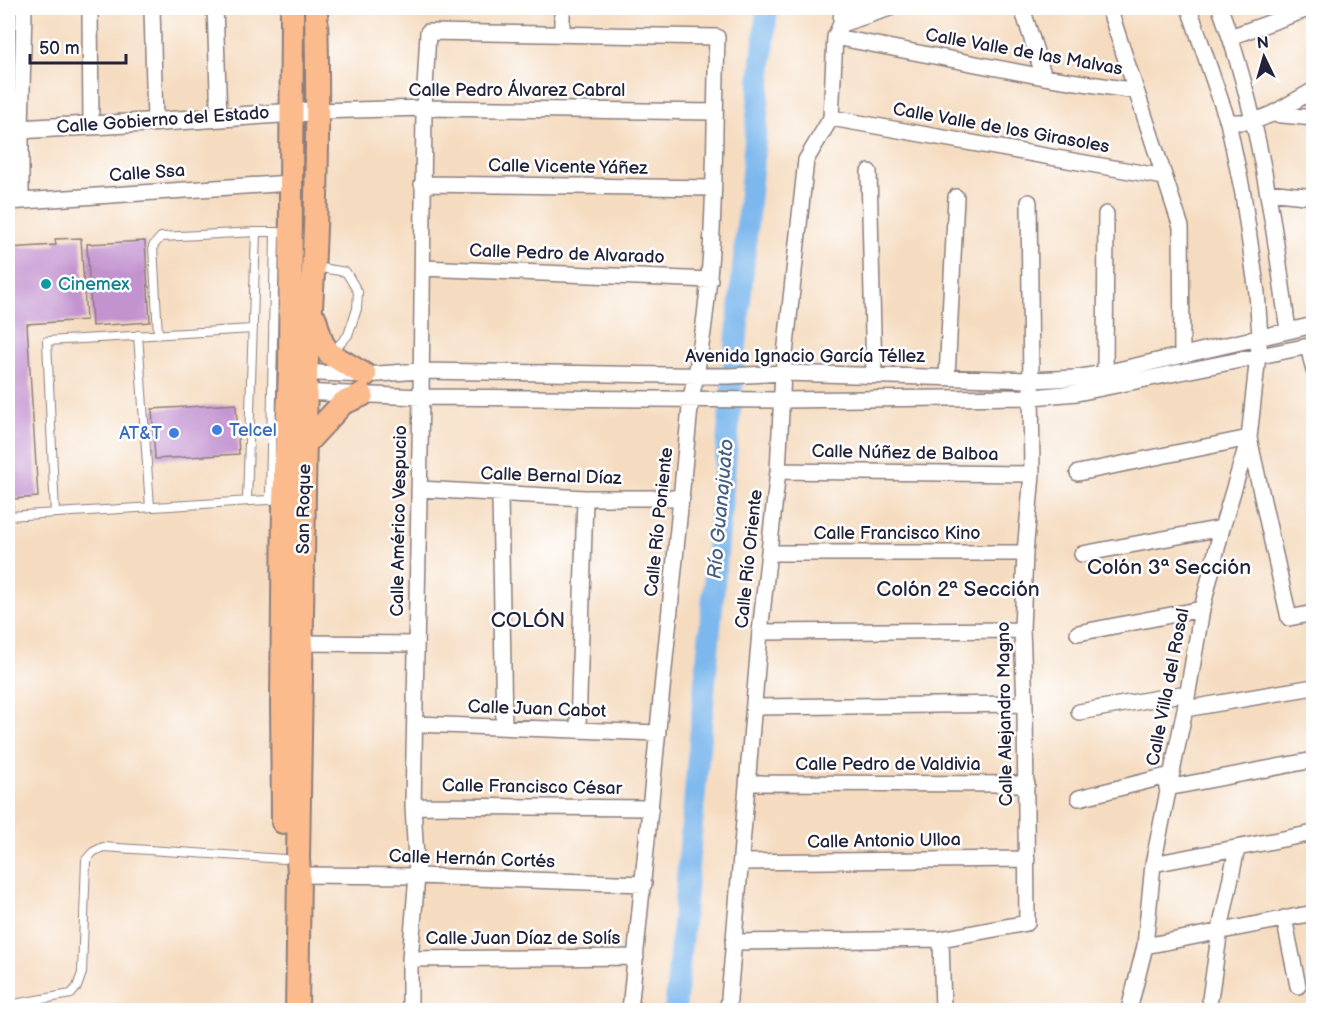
<svg xmlns="http://www.w3.org/2000/svg" width="1321" height="1018" font-family="'Balsamiq Sans',sans-serif">
<style>
.lines{fill:none;stroke-linecap:round;stroke-linejoin:round}
.river{stroke:#7bb7ed;stroke-width:22}
.building{fill:#c393d0}
.service-casing{stroke:#8c7e7d;stroke-width:10}
.minor-casing{stroke:#8c7e7d;stroke-width:18}
.tertiary-casing{stroke:#8c7e7d;stroke-width:21}
.primary-casing{stroke:#8c7e7d;stroke-width:26}
.service{stroke:#fff;stroke-width:8}
.minor{stroke:#fff;stroke-width:15}
.tertiary{stroke:#fff;stroke-width:18}
.primary{stroke:#fbbb8d;stroke-width:22}
.culture-dot{fill:#0f9aa8;stroke:#fff;stroke-width:2}
.shop-dot{fill:#3f7fe0;stroke:#fff;stroke-width:2}
.labels{text-anchor:middle;dominant-baseline:central;stroke-width:5;stroke-linejoin:round;paint-order:stroke}
.street-label{font-size:18px;fill:#22223b;stroke:#fff}
.culture-label{font-size:18px;fill:#0d838f;stroke:#fff;text-anchor:start}
.shop-label{font-size:18px;fill:#366cbe;stroke:#fff;text-anchor:start}
.water-label{font-size:20px;font-style:italic;fill:#465e82;stroke:#fff}
.quarter-label{font-size:21px;fill:#22223b;stroke:#fff}
</style>
<rect width="100%" height="100%" fill="#fff"/>
<filter id="ink" filterUnits="userSpaceOnUse"><feTurbulence type="fractalNoise" baseFrequency=".0167" numOctaves="2"/><feDisplacementMap in="SourceGraphic" scale="12" xChannelSelector="R" yChannelSelector="G"/><feConvolveMatrix kernelMatrix="1 2 1 2 8 2 1 2 1" color-interpolation-filters="sRGB"/></filter>
<filter id="wash" filterUnits="userSpaceOnUse"><feTurbulence type="fractalNoise" baseFrequency=".008" numOctaves="4" result="noise"/><feDisplacementMap in="SourceGraphic" scale="24" xChannelSelector="R" yChannelSelector="G"/><feGaussianBlur stdDeviation="1.35" result="paint"/><feColorMatrix in="noise" values="0 0 0 0 0 0 0 0 0 0 0 0 0 0 0 0 0 1.4 0 .05"/><feComposite in="paint" operator="in"/></filter>
<g filter="url(#wash)">
<rect width="100%" height="100%" fill="#f5dbbf"/>
<g class="lines">
<path class="river" d="M675,1010L767,8"/>
</g>
<g id="blocks">
<path class="building" d="M81,238L86,320L27,324L38,497L13,499V507H8V248L56,245L55,239Z
M145,241L150,322L92,326L87,244Z
M236,404L239,454L155,459L152,409Z"/>
</g>
</g>
<g filter="url(#ink)">
<use href="#blocks" fill-opacity="0" stroke="#8c7e7d" stroke-width="1.5"/>
<g class="lines">
<defs>
<path id="service" d="M256,232H278
M315,267L346,272L358,292L357,309L348,335L332,353
M158,334L153,246L161,237L256,232L247,501
M138,335L150,507
M270,500L275,232
M55,513L47,341L253,329
M8,516L283,499
M8,1005L71,994L77,987L82,973L86,860L93,852L103,847L284,859"/>
<path id="minor" d="M90,8L91,125
M152,8L155,122
M215,8L219,117
M562,8V33
M1022,8L1044,77
M1109,8L1181,227L1182,355
M1220,8C1258,111 1274,222 1288,331
M841,24L890,8
M835,37L1044,77L1136,91
M1230,37L1311,8
M318,111L424,108L715,112
M1272,114L1314,118
M831,118L1164,177
M1228,122H1252L1272,114L1314,90
M869,172L874,375
M422,184L713,188
M1268,192L1314,197
M21,200V129L24,8
M8,202L290,183
M423,268L710,280
M1308,346L1314,371
M297,372L365,375L420,371L729,376L783,373L1031,380L1075,378L1105,373L1314,325
M1105,373L1106,214
M947,377L956,197
M299,392L421,397L781,400L1032,397L1077,393L1314,345
M778,471L1032,474
M1078,473L1249,438L1289,618L1314,613
M419,489L585,498H682
M500,495L504,727
M769,553H1025
M1082,554L1222,528
M760,632L1022,630
M1078,633L1202,609
M301,643L416,644
M755,707L1025,704
M1185,709L1314,687
M1079,712L1187,693
M415,724L658,733
M578,730L585,498
M749,783L1027,784
M1167,788L1314,760
M1079,798L1171,775
M413,806L651,808
M741,862L1027,859
M1153,864L1314,833
M299,875L417,876L644,884
M1284,918L1298,986
M941,939L943,1010
M733,942L941,939L1027,923L1025,704L1022,630L1025,553L1032,474L1029,202
M1145,946L1314,913
M410,959L636,957
M1210,999L1220,930L1237,848
M410,1010V959L417,876L413,806L421,397L424,108L428,32L717,37C713,157 718,280 691,398L630,1010
M728,1010L760,632L778,471L783,373L806,160L831,118L835,37L841,24L842,8
M1129,1010L1145,946L1153,864L1185,709L1202,609L1222,528L1249,438L1260,337L1257,293L1243,194L1228,122L1189,8"/>
<path id="tertiary" d="M8,130L155,122L318,111"/>
<path id="primary" d="M315,319L322,343L330,354L365,375
M305,444L343,403L362,395
M283,822L282,702L284,499L290,372L292,8
M297,1010L299,875L298,858L306,372C317,251 319,129 316,8"/>
</defs>
<use href="#service" class="service-casing"/>
<use href="#minor" class="minor-casing"/>
<use href="#tertiary" class="tertiary-casing"/>
<use href="#primary" class="primary-casing"/>
<use href="#service" class="service"/>
<use href="#minor" class="minor"/>
<use href="#tertiary" class="tertiary"/>
<use href="#primary" class="primary"/>
</g>
</g>
<circle class="culture-dot" cx="46" cy="284" r="6"/>
<g class="shop-dot">
<circle cx="217" cy="430" r="6"/>
<circle cx="174" cy="433" r="6"/>
</g>
<g class="labels">
<g class="street-label">
<text transform="translate(1024 52) rotate(10)">Calle Valle de las Malvas</text>
<text x="517" y="90">Calle Pedro Álvarez Cabral</text>
<text transform="translate(163 120) rotate(-4)">Calle Gobierno del Estado</text>
<text transform="translate(1001 128) rotate(10)">Calle Valle de los Girasoles</text>
<text transform="translate(568 167) rotate(1)">Calle Vicente Yáñez</text>
<text transform="translate(147 173) rotate(-4)">Calle Ssa</text>
<text transform="translate(567 254) rotate(2)">Calle Pedro de Alvarado</text>
<text x="805" y="356">Avenida Ignacio García Téllez</text>
<text transform="translate(905 453) rotate(1)">Calle Núñez de Balboa</text>
<text transform="translate(551 476) rotate(2)">Calle Bernal Díaz</text>
<text transform="translate(304 509) rotate(-89)">San Roque</text>
<text transform="translate(399 521) rotate(-89)">Calle Américo Vespucio</text>
<text transform="translate(659 522) rotate(-84)">Calle Río Poniente</text>
<text x="897" y="533">Calle Francisco Kino</text>
<text transform="translate(749 559) rotate(-84)">Calle Río Oriente</text>
<text transform="translate(1168 687) rotate(-79)">Calle Villa del Rosal</text>
<text transform="translate(537 709) rotate(2)">Calle Juan Cabot</text>
<text transform="translate(1005 714) rotate(-91)">Calle Alejandro Magno</text>
<text x="888" y="764">Calle Pedro de Valdivia</text>
<text transform="translate(532 787) rotate(1)">Calle Francisco César</text>
<text transform="translate(884 841) rotate(-1)">Calle Antonio Ulloa</text>
<text transform="translate(472 859) rotate(2)">Calle Hernán Cortés</text>
<text x="523" y="938">Calle Juan Díaz de Solís</text>
</g>
<g class="culture-label">
<text x="58" y="284">Cinemex</text>
</g>
<g class="shop-label">
<text x="229" y="430">Telcel</text>
<text x="162" y="433" text-anchor="end">AT&amp;T</text>
</g>
<g class="water-label">
<text transform="translate(721 509) rotate(-85)">Río Guanajuato</text>
</g>
<g class="quarter-label">
<text x="1169" y="567">Colón 3ª Sección</text>
<text x="958" y="589">Colón 2ª Sección</text>
<text x="528" y="620">COLÓN</text>
</g>
</g>
<rect width="1321" height="1018" fill="none" stroke="#fff" stroke-width="30"/>
<g transform="translate(1264 57) rotate(355)" stroke="#ffffff" stroke-width="4.5" paint-order="stroke">
<path d="M0-4.5L10 22L0 15L-10 22Z" fill="#22223b"/>
<text y="-9" font-size="16" font-weight="bold" text-anchor="middle" fill="#22223b">N</text>
</g>
<path d="M30 54v9h96v-9" fill="none" stroke="#22223b" stroke-width="3"/>
<text x="39" y="54" font-size="18" fill="#22223b" stroke="#ffffff" stroke-width="4.5" paint-order="stroke">50 m</text>
</svg>
